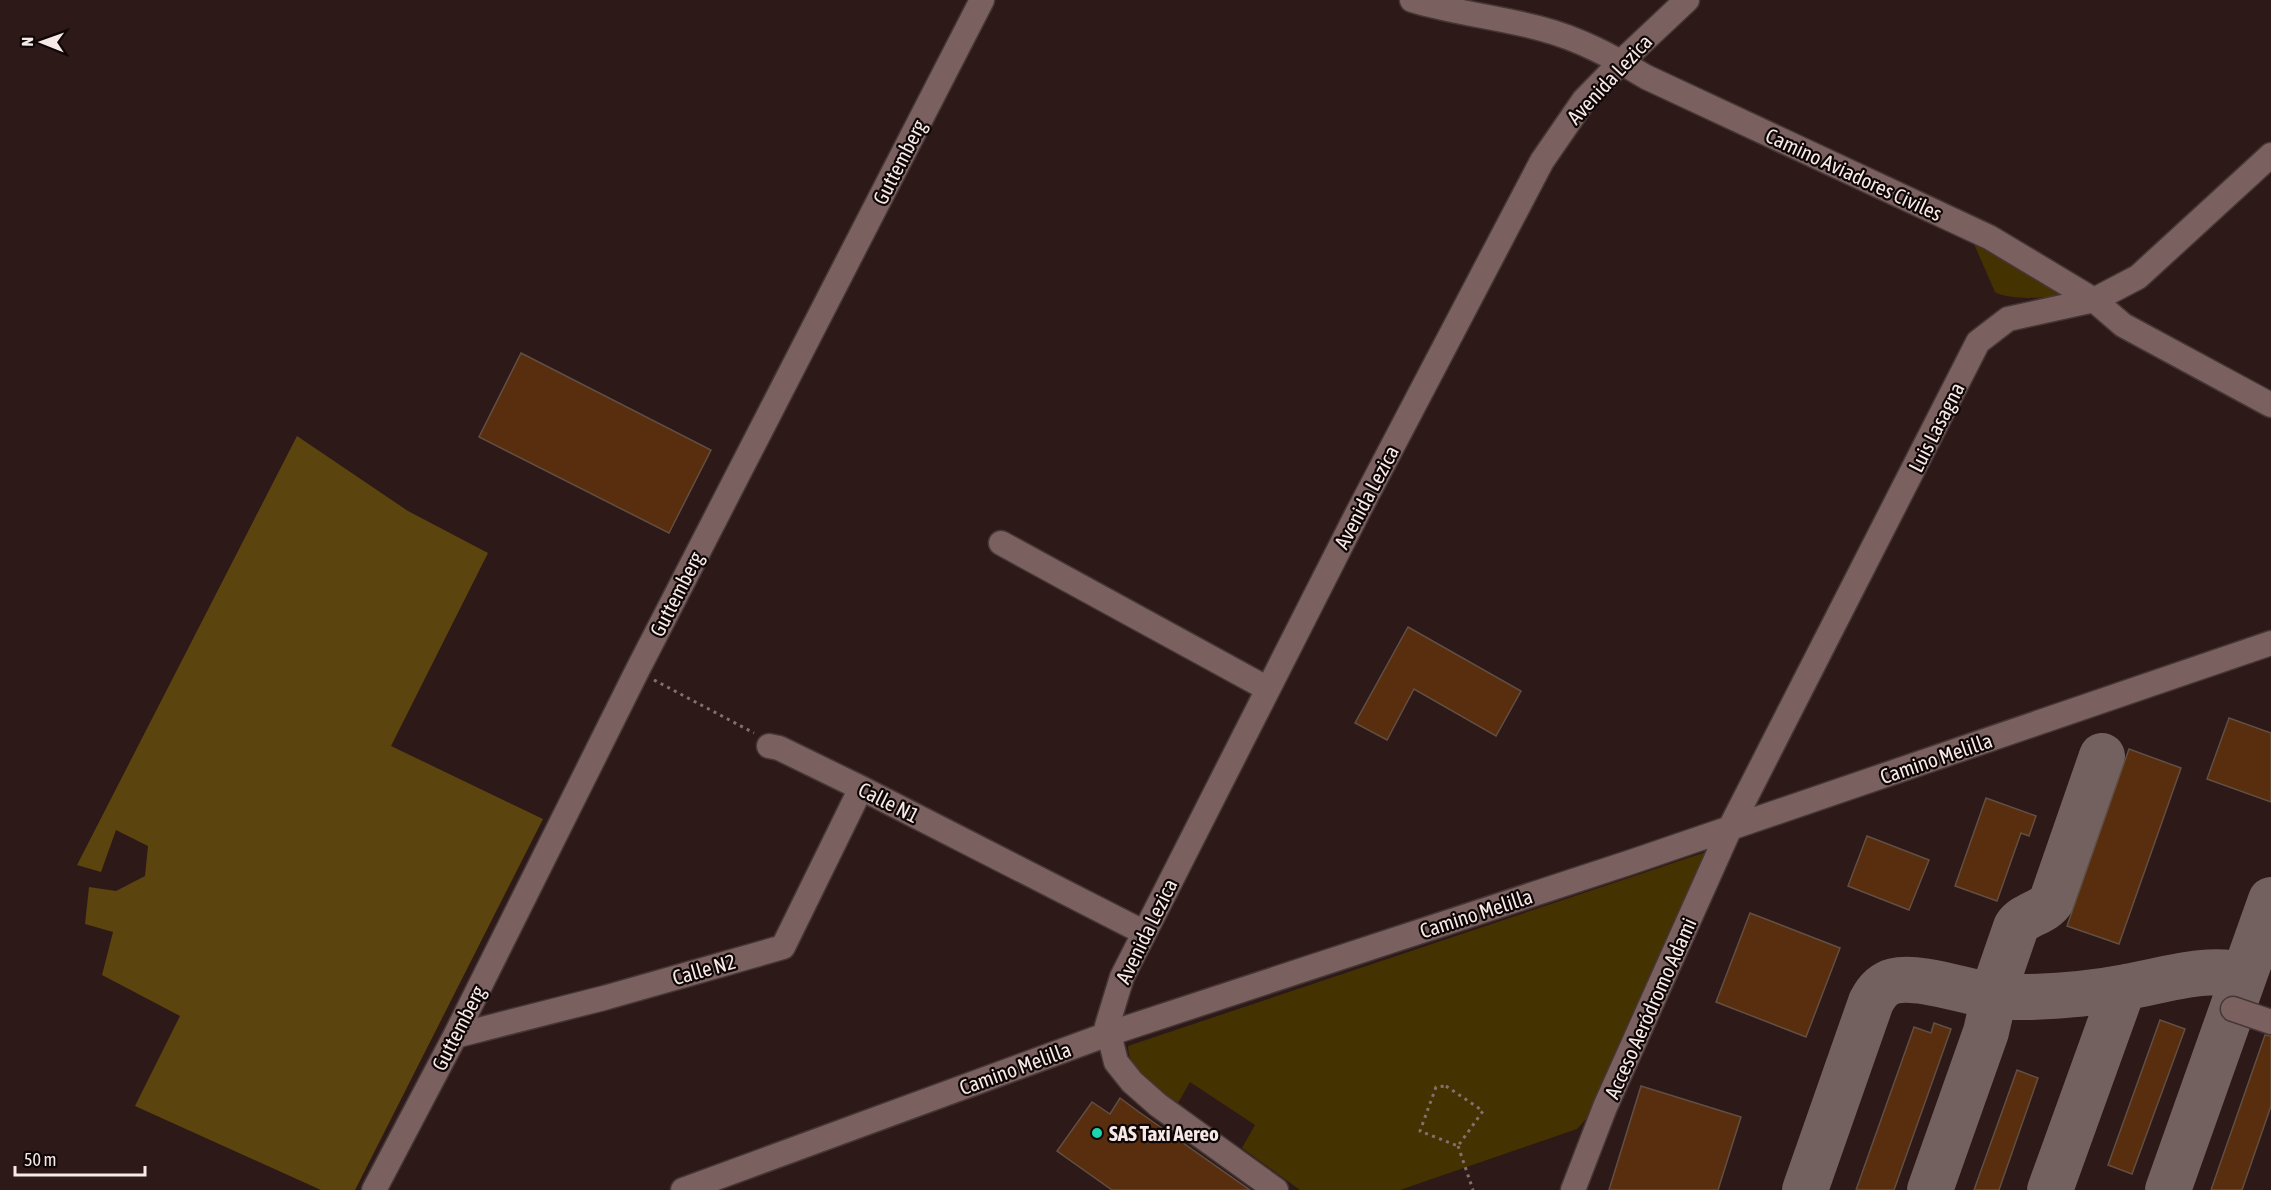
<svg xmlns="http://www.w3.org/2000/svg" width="2271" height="1190" font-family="'Asap Condensed',sans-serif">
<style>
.green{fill:#453201}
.forest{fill:#5b440e}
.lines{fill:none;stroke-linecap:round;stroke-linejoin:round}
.taxiway{stroke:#736160;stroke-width:46}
.building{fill:#582e0e;stroke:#624f43;stroke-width:1.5}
.minor-casing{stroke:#463636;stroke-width:27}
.path{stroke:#837170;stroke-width:3;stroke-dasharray:3 4.5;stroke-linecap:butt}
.minor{stroke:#7a615f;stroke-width:24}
.poi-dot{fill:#1bd5b1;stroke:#0f0706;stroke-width:2}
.labels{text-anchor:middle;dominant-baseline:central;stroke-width:4.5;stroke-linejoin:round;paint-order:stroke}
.street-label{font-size:21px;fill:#f7e9e7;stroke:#0f0706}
.poi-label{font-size:21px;font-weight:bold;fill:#f7e9e7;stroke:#0f0706;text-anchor:start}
</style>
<rect width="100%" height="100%" fill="#2d1918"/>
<path class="green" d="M1974,244H1981L2061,294C2046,299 2009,300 1995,292Z
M1706,852L1708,860L1586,1119L1577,1129L1400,1190H1300L1242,1148L1255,1125L1190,1082L1178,1103C1159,1089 1128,1073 1128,1046Z"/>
<path class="forest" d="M297,436L408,511L488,553L391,746L543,819L355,1190H321L135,1106L180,1016L102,975L113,932L85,924L89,887L116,891L145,876L148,846L116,830L101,872L77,865Z"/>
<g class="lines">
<path class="taxiway" d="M1805,1190L1871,1002C1876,992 1882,984 1894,981C1919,975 1966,992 1993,996C2005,997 2018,997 2030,997C2062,996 2095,993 2126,987C2162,981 2209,965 2244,976
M1930,1190L1986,1032L1998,979L2016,927C2024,914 2044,913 2052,900L2102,756
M2050,1190L2123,988
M2168,1190L2271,900"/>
</g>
<path class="building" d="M521,353L711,450L669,533L479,437Z
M1408,627L1521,691L1496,736L1414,689L1387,740L1355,723Z
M2229,718L2271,733V802L2207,779Z
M2129,749L2181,768L2119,944L2067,926Z
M1986,798L2036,816L2029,836L2021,833L1997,901L1955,886Z
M1867,836L1929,860L1909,910L1848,886Z
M1750,913L1840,948L1806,1037L1716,1002Z
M2160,1020L2185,1029L2132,1174L2108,1165Z
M1934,1023L1951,1029L1894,1190H1856L1914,1027L1931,1033Z
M2265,1035L2271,1036V1106L2242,1190H2211Z
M2017,1070L2038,1078L1999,1190H1974Z
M1641,1086L1741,1117L1718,1190H1609Z
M1120,1098L1139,1112L1250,1190H1112L1057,1151L1092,1102L1110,1114Z"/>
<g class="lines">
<defs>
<path id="minor" d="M1412,0C1454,13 1499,17 1542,29C1580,39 1613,57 1646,77L1989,237L2094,300L2123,325L2271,405
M1001,543L1268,689
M769,746L779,748L861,788L1143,932
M2233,1009L2271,1022
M455,1036L604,998L783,947L861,788
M374,1190L455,1036L637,671L982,0
M683,1190L1108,1034L1631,862L2271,643
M1276,1190L1158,1105L1132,1082L1116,1062L1107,1026L1122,977L1358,512L1542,161L1584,100L1621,62L1687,0
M1573,1190L1605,1107L1730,828L1978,342L2008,319L2094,300L2138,277L2271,155"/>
</defs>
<use href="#minor" class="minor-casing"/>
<path class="path" d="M654,680L754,733
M1446,1086L1483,1111L1458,1146L1420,1131L1436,1087Z
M1458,1146L1473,1190"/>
<use href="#minor" class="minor"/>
</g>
<circle class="poi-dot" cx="1097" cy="1133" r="6"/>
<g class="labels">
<g class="street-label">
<text transform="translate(1609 79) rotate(-47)">Avenida Lezica</text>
<text transform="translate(899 162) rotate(-63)">Guttemberg</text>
<text transform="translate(1854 174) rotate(25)">Camino Aviadores Civiles</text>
<text transform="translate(1936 427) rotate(-63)">Luis Lasagna</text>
<text transform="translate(1366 497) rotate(-62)">Avenida Lezica</text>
<text transform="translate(676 594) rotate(-63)">Guttemberg</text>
<text transform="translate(1936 758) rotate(-19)">Camino Melilla</text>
<text transform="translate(889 802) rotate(27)">Calle N1</text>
<text transform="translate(1476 913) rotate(-18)">Camino Melilla</text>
<text transform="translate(1146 931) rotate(-64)">Avenida Lezica</text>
<text transform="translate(704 969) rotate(-16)">Calle N2</text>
<text transform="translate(1650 1008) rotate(-66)">Acceso Aeródromo Adami</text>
<text transform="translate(458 1028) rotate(-63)">Guttemberg</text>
<text transform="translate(1015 1068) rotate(-20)">Camino Melilla</text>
</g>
<g class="poi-label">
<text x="1109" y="1133">SAS Taxi Aereo</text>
</g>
</g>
<g transform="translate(42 42) rotate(271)" stroke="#0f0706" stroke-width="4.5" paint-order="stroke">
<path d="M0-4.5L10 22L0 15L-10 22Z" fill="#f7e9e7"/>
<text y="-9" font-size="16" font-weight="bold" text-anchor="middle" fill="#f7e9e7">N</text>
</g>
<path d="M15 1166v9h130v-9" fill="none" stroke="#f7e9e7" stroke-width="3"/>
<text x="24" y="1166" font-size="18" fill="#f7e9e7" stroke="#0f0706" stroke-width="4.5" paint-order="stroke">50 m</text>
</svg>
